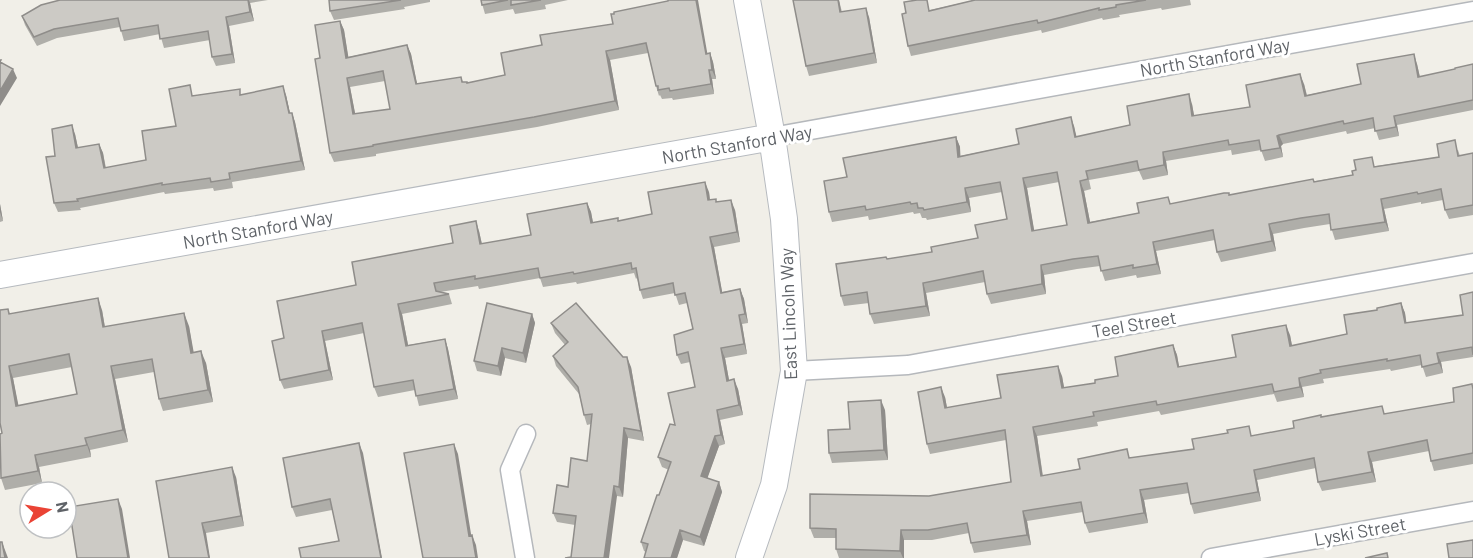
<svg xmlns="http://www.w3.org/2000/svg" width="1473" height="558" font-family="Barlow,sans-serif">
<style>
.lines{fill:none;stroke-linecap:round;stroke-linejoin:round}
.street-casing{stroke:#b5b8bc;stroke-width:21}
.secondary-casing{stroke:#b6babf;stroke-width:28}
.street{stroke:#fff;stroke-width:18}
.secondary{stroke:#fff;stroke-width:26}
.wall{fill:#afaea9;fill-rule:evenodd}
.shaded-wall{fill:#8f8d8a}
.building{fill:#cccac5;stroke:#8f8d8a;stroke-width:1.5;fill-rule:evenodd}
.labels{text-anchor:middle;dominant-baseline:central;stroke-width:6;stroke-linejoin:round;paint-order:stroke}
.street-label{font-size:18px;fill:#5f6368;stroke:#fff}
</style>
<rect width="100%" height="100%" fill="#f1efe8"/>
<g class="lines">
<defs>
<path id="street" d="M772,137L1473,11
M794,371L908,365L1473,263
M525,558L510,470L526,434
M1211,558L1473,511"/>
<path id="secondary" d="M747,0L772,137L784,219L794,371L774,485L749,558
M0,275L772,137"/>
</defs>
<use href="#street" class="street-casing"/>
<use href="#secondary" class="secondary-casing"/>
<use href="#street" class="street"/>
<use href="#secondary" class="secondary"/>
</g>
<path class="wall" d="M60,0H268L250,3L254,21L229,26L235,63L216,66L212,57L210,40L164,48L160,34L124,41L120,27L57,38L37,46L25,25L22,16Z
M329,0H430V2L404,7L405,9L334,20L330,11Z
M481,0H568L545,5L546,9L515,14L513,9L485,14Z
M793,0H839L842,12L869,17L877,63L809,76L806,66Z
M975,0H1190L1191,5L1162,10L1161,8L1119,15L1120,17L1103,20L1102,18L1042,33L1041,30L911,56L908,46L930,10Z
M340,21L344,30L348,57L407,45L411,54L417,84L461,77L463,82L468,83L505,75L542,45L613,24L708,53H710L713,62L716,79H712L714,94L673,100L672,98L662,99L660,95L659,96L656,86L648,53L610,60L619,110L537,127L376,154V156L334,162L330,153L320,58ZM385,81L390,109L355,114L350,87Z
M1417,64L1420,77L1455,69L1473,64V110L1397,125L1399,136L1379,140L1375,128L1347,134L1346,131L1283,144L1281,146L1283,157L1265,161L1261,150L1232,155L1231,150L1166,161L1168,175L1143,180L1139,171L1089,180L1091,189L1084,191L1090,222L1139,213L1171,204L1353,175L1376,166L1439,157L1458,150L1460,156L1473,153V215L1449,219L1445,210L1443,200L1421,204V202L1384,209L1389,231L1335,240L1330,224L1304,228L1273,234L1276,251L1221,262L1217,252L1215,240L1156,251L1161,274L1137,278L1136,275L1105,281L1100,266L1077,269L1044,275L1046,294L991,304L987,294L985,282L926,293L930,316L874,324L870,314L869,303L844,306L841,296L887,259L932,252L978,238L1007,219L1002,192L969,198L971,212L927,220L926,218H922L920,213L914,214L913,212L869,220L868,216L832,222L829,212L847,177L956,137L960,147V156L1019,144L1074,126L1076,137L1130,125L1192,104L1194,116L1250,107L1304,84L1307,95L1361,84ZM1059,182L1067,225L1034,231L1027,188Z
M286,95L290,113H292L295,122L305,170L232,182L233,188L214,191L213,188L165,194L164,192L80,208L81,210L58,212L54,203L55,156L75,134L78,148L99,144L103,153L106,168L146,160L176,126L194,96Z
M709,192L710,200L735,210L740,242L714,247L722,292L740,289L744,299L748,323L742,324L747,354L725,358L729,380L738,389L743,415L720,420L725,444L719,446L707,478L719,482L722,492L704,546L683,540L677,558H644L646,552L644,551L641,542L669,470L662,467L658,457L695,387L690,362L681,364L677,355L693,329L687,303L679,305L675,293L643,299L640,290L637,278L636,279L634,273L577,284L576,282L543,287L540,278L479,289L478,286L440,292L449,294L452,304L402,314L408,345L445,339L448,349L458,399L419,406L415,390L378,397L374,387L364,333L325,341L333,380L284,389L280,380L284,338L356,285L479,231L482,244L531,235L587,203L591,212L593,223L619,221L652,214Z
M0,204L3,221L0,222Z
M1473,292V357L1441,362L1443,373L1426,377L1422,365L1391,371L1390,369L1323,379L1324,383L1302,387L1304,397L1277,402L1274,394L1161,415L1159,411L1097,422L1098,426L1037,436L1043,476L1131,458L1194,449L1294,428L1322,417L1385,414L1454,402L1473,387V464L1434,471L1431,461L1429,451L1372,462L1376,482L1322,491L1318,482L1316,468L1257,480L1261,501L1194,514L1191,504L1189,493L1144,500L1148,523L1089,533L1085,523L1083,512L1027,521L1031,545L974,553L971,543L969,533L932,540H904V558H839L836,549V538H814L810,528L929,496L1011,482L1006,440L930,454L927,444L945,397L947,408L1001,398L1062,376L1064,388L1095,383L1118,376L1173,345L1177,355L1179,367L1236,357L1290,335L1292,346L1347,334L1377,310L1401,303L1405,313L1406,323L1463,315Z
M8,309L10,314L102,310L105,327L189,326L193,352L206,363L213,402L163,411L159,399L154,372L115,379L128,442L90,450L91,457L39,467L42,483L5,490L1,478L2,433ZM72,367L77,394L18,406L13,378Z
M532,314L535,323L526,363L505,358L501,376L477,371L474,361Z
M551,323L631,367L644,441L628,438L623,497L617,496L571,557L575,525L557,522L553,513L568,487L587,461L591,424L587,425L584,415L579,394L556,366L553,356L565,345L555,333Z
M885,410L888,460L832,463L829,453L850,429Z
M363,453L332,510L296,517L292,507Z
M236,477L244,526L206,533L169,558Z"/>
<path class="shaded-wall" d="M248,0H249L250,3L254,21L250,12Z
M696,0H698L709,63L706,54Z
M838,0H839L843,22L840,12Z
M866,8L869,17L877,63L874,53Z
M226,17L229,26L235,63L232,54Z
M340,21L344,30L350,67L346,58Z
M407,45L411,54L419,93L416,84Z
M606,51L610,60L619,110L615,101Z
M710,53L713,62L716,79L712,70Z
M1414,54L1417,64L1422,87L1418,77Z
M13,69L17,78L0,106V91Z
M709,70L712,79L714,94L711,84Z
M1300,74L1304,84L1309,106L1305,96Z
M347,78L350,87L357,123L353,114Z
M283,86L286,95L292,122L289,113Z
M1189,94L1192,104L1196,126L1192,116Z
M292,113L295,122L305,170L301,161Z
M1394,116L1397,125L1399,136L1396,127Z
M1071,117L1074,126L1079,147L1075,137Z
M72,125L75,134L80,157L76,148Z
M1279,135L1283,144L1281,146L1283,157L1280,148L1277,136Z
M956,137L960,147L961,167L958,157Z
M99,144L103,153L107,177L104,168Z
M1163,152L1166,161L1168,175L1164,165Z
M1023,178L1027,188L1036,241L1032,231Z
M1080,181L1084,191L1092,232L1088,223Z
M705,182L709,192L711,210L708,200Z
M965,188L969,198L971,212L967,202Z
M1381,199L1384,209L1389,231L1385,222Z
M731,200L735,210L740,242L737,232Z
M587,203L591,212L595,233L591,223Z
M0,204L3,221L0,212Z
M476,221L479,231L484,254L480,244Z
M1269,224L1273,234L1276,251L1272,241Z
M710,237L714,247L724,302L721,293Z
M1153,242L1156,251L1161,274L1157,264Z
M1041,265L1044,275L1046,294L1042,284Z
M923,283L926,293L930,316L926,306Z
M740,289L744,299L748,323L745,314Z
M98,298L102,310L107,340L103,327Z
M1401,303L1405,313L1408,333L1405,323Z
M398,304L402,314L410,355L406,346Z
M184,313L189,326L196,365L191,353Z
M532,314L535,323L526,363L523,353Z
M739,315L742,324L747,354L744,344Z
M1286,325L1290,335L1294,356L1290,346Z
M322,331L325,341L333,380L329,370Z
M445,339L448,349L458,399L454,389Z
M1173,345L1177,355L1181,377L1178,367Z
M502,348L505,358L501,376L498,366Z
M721,348L725,358L731,391L727,381Z
M201,351L206,363L213,402L208,390Z
M1437,353L1441,362L1443,373L1439,363Z
M627,357L631,367L644,441L641,431Z
M9,366L13,378L21,418L16,406Z
M111,366L115,379L128,442L123,430Z
M1058,366L1062,376L1066,398L1062,388Z
M1299,378L1302,387L1304,397L1300,387Z
M734,379L738,389L743,415L739,405Z
M941,387L945,397L949,418L945,408Z
M881,400L885,410L888,460L884,450Z
M717,410L720,420L725,444L721,435Z
M1033,427L1037,436L1044,486L1041,476Z
M624,428L628,438L623,497L619,487Z
M715,436L719,446L705,485L701,476Z
M85,438L90,450L91,457L87,445Z
M359,443L363,453L382,558H381Z
M454,444L458,454L473,546L469,536Z
M1368,452L1372,462L1376,482L1372,472Z
M35,455L39,467L42,483L38,471Z
M232,467L236,477L244,526L241,516Z
M1254,470L1257,480L1261,501L1258,492Z
M719,482L722,492L704,546L700,537Z
M614,486L617,496L609,558H604Z
M1140,490L1144,500L1148,523L1144,513Z
M118,499L122,509L130,558H128Z
M1023,511L1027,521L1031,545L1027,535Z
M202,523L206,533L210,558H209Z
M680,530L683,540L677,558H671Z
M901,530L904,540V558H903L900,551Z
M472,535L476,545L478,558H476Z
M2,542L8,558H5Z"/>
<path class="building" d="M60,0H248L250,12L226,17L232,54L212,57L208,31L160,39L158,25L121,31L118,18L54,29L34,37L22,16L41,5Z
M329,0H401L330,11Z
M481,0H508L482,5Z
M511,0H541L511,5Z
M668,0H696L706,54L710,53L712,70H709L711,84L670,91L669,88L658,90V86H656L646,43L606,51L615,101L534,117L373,145V146L330,153L315,59L320,58L315,25L340,21L346,58L407,45L416,84L461,77L462,82H467V83L505,75L501,53L542,45L540,35L613,24L611,14H614V12L668,1ZM383,71L390,109L353,114L347,78Z
M793,0H838L840,12L866,8L874,53L806,66Z
M917,0H927L929,11L975,0H1146L1116,5V7L1099,10V8L1038,23L1037,20L908,46L902,14L906,13L904,2Z
M1414,54L1418,77L1455,69V68L1473,64V100L1394,116L1396,127L1375,131L1373,118L1344,124L1343,121L1279,135L1277,136L1280,148L1261,151L1259,140L1229,145L1228,140L1163,152L1164,165L1139,170L1137,161L1086,171L1088,179L1080,181L1088,223L1139,213L1137,203L1168,197L1170,204L1224,193H1229V195L1313,179L1314,182L1353,175L1352,171L1356,170L1354,160L1372,157L1374,167L1439,157L1437,144L1455,140L1458,156L1473,153V205L1445,210L1441,189L1418,194L1417,192L1381,199L1385,222L1331,230L1329,214L1301,218L1269,224L1272,241L1217,252L1213,230L1153,242L1157,264L1133,268V265L1101,271L1098,256L1073,259L1041,265L1042,284L987,294L983,271L923,283L926,306L870,314L867,292L841,296L836,264L886,257L887,259L932,252L931,247L978,238L975,225L1007,219L1000,182L965,188L967,202L924,210L923,208H918L917,203L911,204L910,202L866,210L865,206L829,212L824,181L847,177L843,158L956,137L958,157L1019,144L1016,129L1071,117L1075,137L1130,125L1127,106L1189,94L1192,116L1250,107L1246,85L1300,74L1305,96L1361,84L1357,64ZM1057,172L1067,225L1032,231L1023,178Z
M0,60H1L0,62L13,69L0,91Z
M190,85L192,96L240,89V95L283,86L289,113H292L301,161L229,173L230,179L211,182L210,178L162,185V183L77,199L78,201L54,203L46,157L55,156L52,129L72,125L76,148L99,144L104,168L146,160L142,131L176,126L169,89Z
M705,182L708,200L716,199V202L731,200L737,232L710,237L721,293L740,289L745,314L739,315L744,344L721,348L727,381L734,379L739,405L717,410L721,435L715,436L701,476L719,482L700,537L680,530L671,558H644L648,544L641,542L657,495H659L671,462L658,457L670,424L675,425L668,393L695,387L688,352L677,355L674,335L693,329L685,293L675,295L673,283L640,290L636,268L632,269L631,263L574,274L573,272L540,278L538,268L475,279V276L434,283L436,291L449,294L398,304L406,346L445,339L454,389L416,396L413,380L374,387L362,323L322,331L329,370L280,380L272,341L284,338L277,301L356,285L352,262L453,243L450,226L476,221L480,244L531,235L527,214L587,203L591,223L618,218V221L652,214L648,192Z
M1473,292V355L1472,347L1437,353L1439,363L1422,367L1420,355L1387,361V359L1320,370L1321,373L1299,378L1300,387L1274,392L1272,384L1157,405L1156,401L1093,412L1094,416L1033,427L1041,476L1080,469L1078,459L1127,449L1129,458L1194,449L1192,439L1228,433L1227,430L1249,426L1251,436L1294,428L1293,421L1321,415V417L1382,406L1384,414L1454,402L1453,388L1472,384L1473,389V453L1431,461L1427,440L1368,452L1372,472L1318,482L1314,458L1254,470L1258,492L1191,504L1187,483L1140,490L1144,513L1085,523L1081,502L1023,511L1027,535L971,543L967,523L928,530H901L900,551L836,549V529L810,528V494L929,496L1011,482L1005,430L927,444L918,392L941,387L945,408L1001,398L997,375L1058,366L1062,388L1095,383V380L1118,376L1115,357L1173,345L1178,367L1236,357L1232,335L1286,325L1290,346L1347,334L1344,315L1377,310V308L1401,303L1405,323L1463,315L1460,295Z
M98,298L103,327L184,313L191,353L201,351L208,390L159,399L152,359L111,366L123,430L85,438L87,445L35,455L38,471L1,478L0,434L2,433L0,423V310L8,309L9,314ZM69,354L77,394L16,406L9,366Z
M487,303L532,314L523,353L502,348L498,366L474,361Z
M576,303L623,357H627L641,431L624,428L619,487L614,486L604,558H565L571,557L576,516L553,513L557,485L568,487L571,458L587,461L592,414L584,415L578,387L553,356L568,342L551,323Z
M881,400L884,450L829,453L828,430L850,429L848,402Z
M359,443L381,558H301L299,548L339,541L330,499L292,507L283,458Z
M454,444L469,536L472,535L476,558H423L404,453Z
M232,467L241,516L202,523L209,558H169L156,481Z
M118,499L128,558H77L69,507Z
M1473,540V558H1449L1447,544Z
M0,542H2L5,558H0Z
M1387,553L1388,558H1365Z"/>
<g class="labels">
<g class="street-label">
<text transform="translate(1215 57) rotate(-10)">North Stanford Way</text>
<text transform="translate(737 144) rotate(-10)">North Stanford Way</text>
<text transform="translate(258 229) rotate(-10)">North Stanford Way</text>
<text transform="translate(788 314) rotate(-92)">East Lincoln Way</text>
<text transform="translate(1134 324) rotate(-10)">Teel Street</text>
<text transform="translate(1360 531) rotate(-10)">Lyski Street</text>
</g>
</g>
<g transform="translate(48 510) rotate(79)"><circle r="28" fill="#ffffff" stroke="#bfc1c3" stroke-width="1.5"/>
<path d="M0-4.5L10 22L0 15L-10 22Z" fill="#ea4335"/>
<text y="-9" font-size="16" font-weight="bold" text-anchor="middle" fill="#5f6368">N</text>
</g>
</svg>
